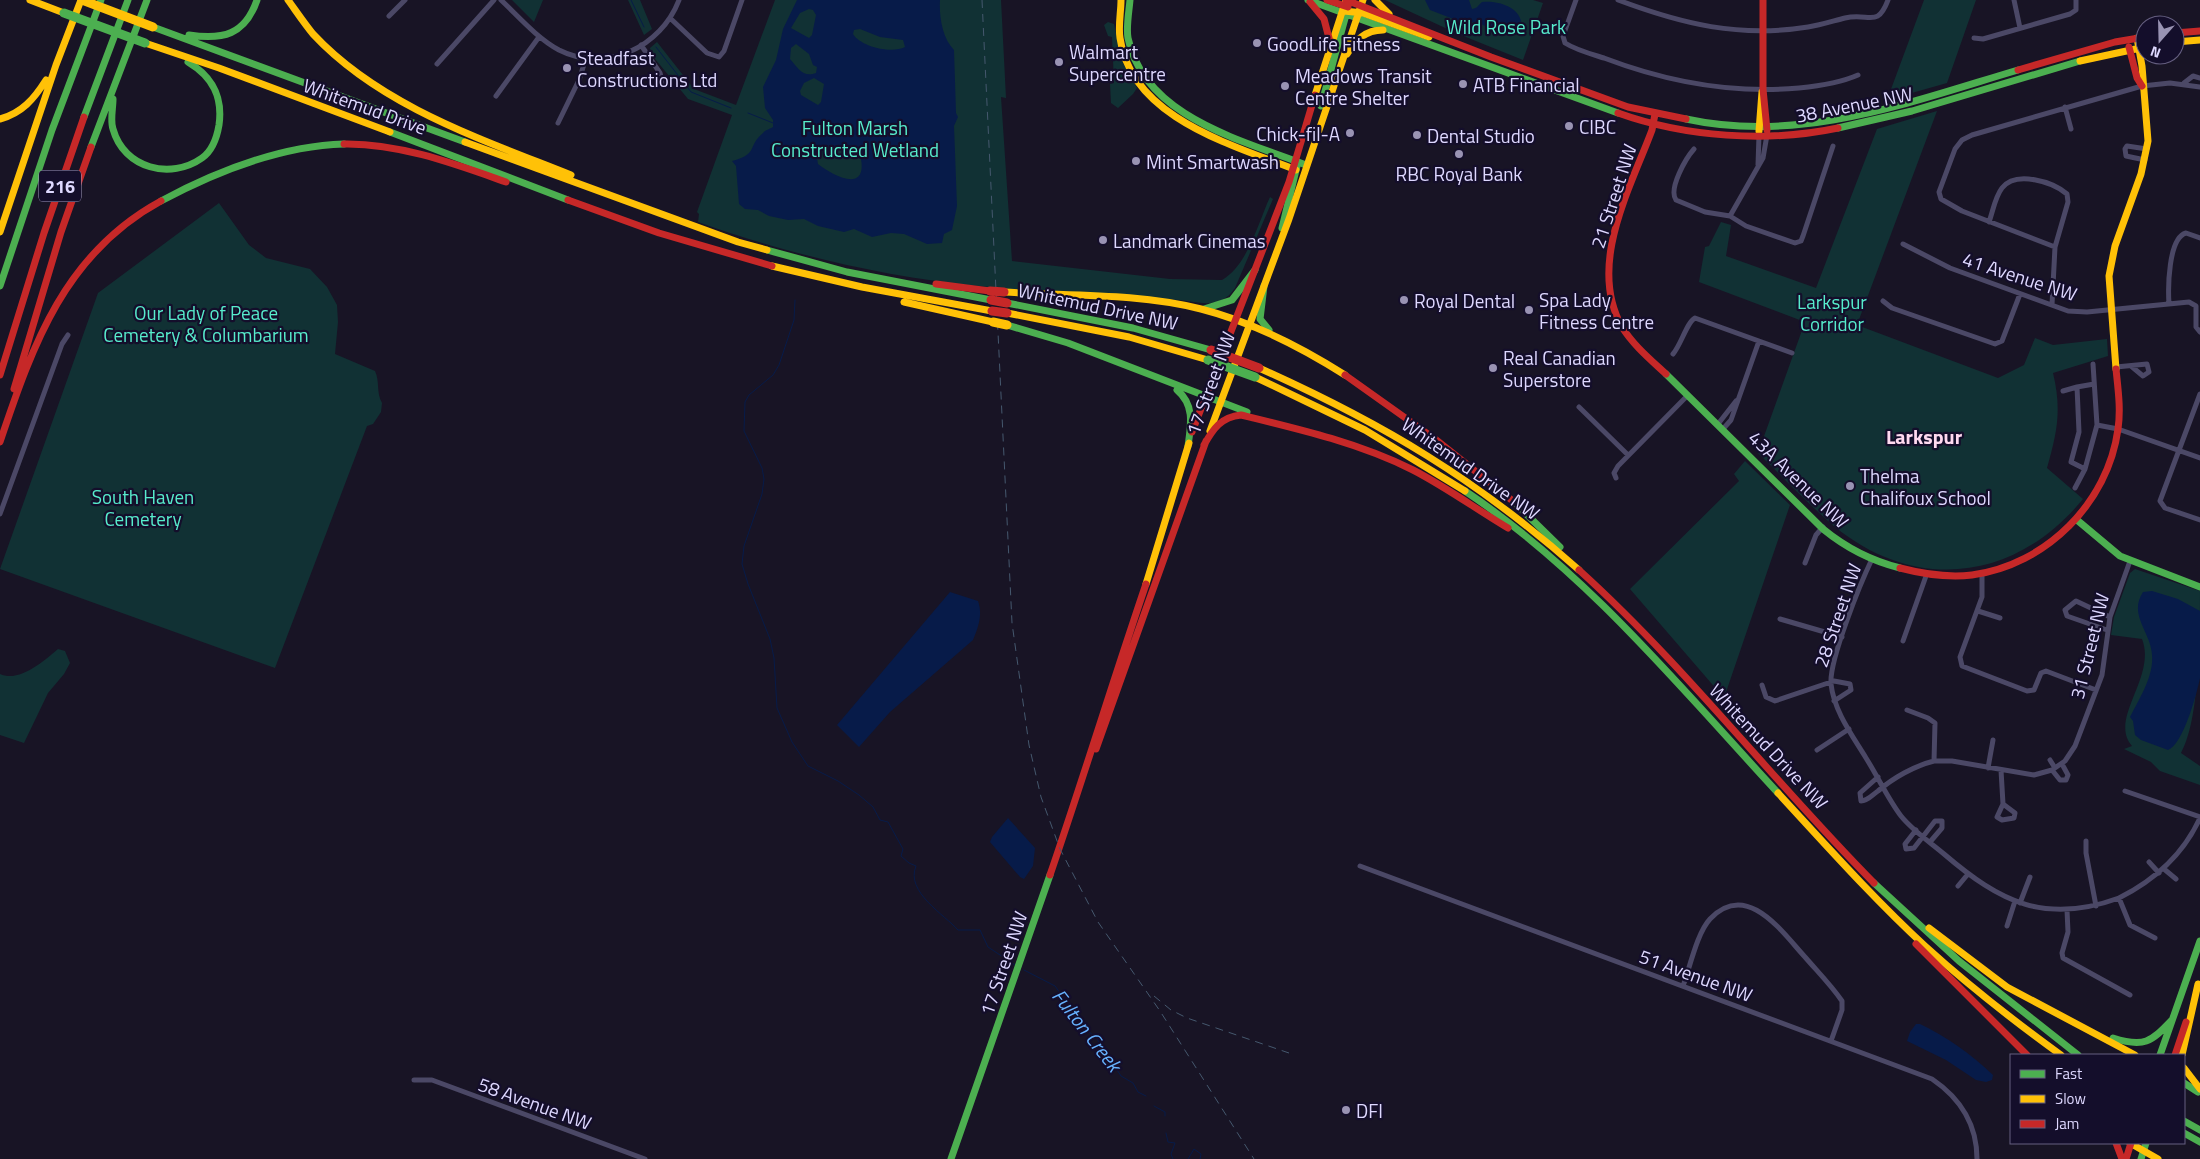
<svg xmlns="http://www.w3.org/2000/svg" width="2200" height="1159" font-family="'Titillium Web',sans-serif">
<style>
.green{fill:#113134}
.water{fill:#071b49;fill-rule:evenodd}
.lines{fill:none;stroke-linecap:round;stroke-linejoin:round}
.stream{stroke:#071b49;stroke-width:1}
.street{stroke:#4b4866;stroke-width:5}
.fast{stroke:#4caf50;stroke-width:7}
.slow{stroke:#ffc107;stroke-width:7}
.jam{stroke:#c62828;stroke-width:7}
.rail{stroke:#45586e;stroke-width:1;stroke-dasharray:8 6;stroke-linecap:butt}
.fast-bridge{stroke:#4caf50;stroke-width:9}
.slow-bridge{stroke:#ffc107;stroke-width:9}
.jam-bridge{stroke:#c62828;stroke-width:9}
.poi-dot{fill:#9993b3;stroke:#140e2b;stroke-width:2}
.labels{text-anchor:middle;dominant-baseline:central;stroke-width:4.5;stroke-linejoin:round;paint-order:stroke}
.shield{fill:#140e2b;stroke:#a19bbf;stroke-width:1}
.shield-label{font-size:18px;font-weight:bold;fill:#ded8ff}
.park-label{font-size:19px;fill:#57eccc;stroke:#140e2b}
.poi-label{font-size:19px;fill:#ded8ff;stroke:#140e2b;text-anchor:start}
.street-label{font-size:19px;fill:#ded8ff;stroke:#140e2b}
.neighbourhood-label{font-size:20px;font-weight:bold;fill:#ffdaf0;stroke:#140e2b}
.water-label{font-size:20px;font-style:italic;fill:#66b2ff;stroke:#140e2b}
</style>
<rect width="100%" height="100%" fill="#181425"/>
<path class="green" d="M512,0H543L534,22Z
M628,0H640L652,29L644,35Z
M775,0H1001L1006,98L1001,97L1012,261L1170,279L1222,280C1248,265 1258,223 1270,197L1273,199L1235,288C1221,309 1201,303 1180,300C1113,296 1046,293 979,286C884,277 788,254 698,222L699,214L697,212L732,115L688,99L651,54L650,48L657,42L694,89L736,105Z
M1385,0H1533L1543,3L1523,60L1456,33Z
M1924,0H1976L1947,83L1887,100Z
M1108,22L1114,24L1122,61L1137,88L1133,94L1118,108L1111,103L1110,84L1114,83L1112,37L1108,36L1104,25Z
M1937,111L1857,325L1998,378L2024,365L2035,338L2053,345L2107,339L2108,356L2053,373C2062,410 2057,433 2047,468L2083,499C2017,580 1918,594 1835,527C1808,504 1783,477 1758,453L1805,322L1699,282L1705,247L1709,246L1721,222L1731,225L1726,256L1816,288L1877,129Z
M219,203L249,245L266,258L310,269L327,287L337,305L338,322L335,354L375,371C380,382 376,392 382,403L381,412L373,424L367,426L275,668L0,569L98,293Z
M1745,461L1790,505L1724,698L1630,589L1739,481L1734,474Z
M2135,569L2200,591C2200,633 2200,720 2181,753L2200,766V785L2160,771L2151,762L2124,749L2132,746C2108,719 2157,677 2142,639L2111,635L2114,617L2130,573Z
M58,649L65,651L70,663L64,674L48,693L24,743L0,735V674C19,683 44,661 58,649Z"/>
<path class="water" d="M797,0H940C939,16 942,38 954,50L956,113L958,117L954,126L957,206L952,230L944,234L942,243L927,244L904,234L891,233L872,237L854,229L844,232L818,226L804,219L788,220L769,216L758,210L745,209L739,204L736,166L732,161C759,154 747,146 763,133C765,130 770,129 773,127V120L765,108L763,87L776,60L783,29ZM809,9L813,10L816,15L812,35L809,38L791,28L800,13ZM860,29L880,37L903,40L905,47C892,54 861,47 853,34L854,30ZM796,44L809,54L813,65L817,67L816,73C803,78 798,68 790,59L791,48ZM814,78L824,84L821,102L818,105L801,95L800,91L804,83ZM822,145L854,153L861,159C867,194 832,175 818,164L817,158Z
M1425,0H1469L1472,9C1478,8 1477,6 1482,2C1496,0 1518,6 1521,21L1509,32H1497L1479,23L1456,20L1430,10Z
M2152,591L2178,599L2200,611C2200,632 2200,657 2200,678C2197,693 2183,745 2168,750L2141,740L2135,735L2133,721L2130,717C2139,699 2154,676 2152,655C2151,632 2128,615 2143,592Z
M950,592L978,601C983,615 978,628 973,640L890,712L859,747L837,725Z
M1008,818L1035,848L1033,866L1024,879L1020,877L990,842L992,837Z
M1920,1024C1947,1037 1971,1054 1993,1075L1992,1080L1986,1082L1976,1080L1946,1060L1907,1041L1910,1032L1916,1024Z"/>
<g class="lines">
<path class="stream" d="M631,0L644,27
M656,47L691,92L731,108
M748,113L773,123
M795,300L794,320L779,365L773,375L749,395L745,402L744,431L762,468L764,479L762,494L744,546L742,564L748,584L770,639L774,658L777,708L792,742L808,766L838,781L859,795L873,807L880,820L888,822L903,849L901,856L909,863L916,866C905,892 945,915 958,930H980L988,947L1015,965
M1024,970L1055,986L1087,1030L1097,1039L1121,1076L1133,1083L1138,1092L1146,1096
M1154,1106L1165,1112V1116
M1166,1133L1168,1142L1175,1143L1171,1154L1173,1159
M1188,1159L1194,1149L1201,1154L1200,1159"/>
<path class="street" d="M501,0C519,17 537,38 559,50C606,74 661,47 679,0
M1576,0L1563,36L1565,43C1576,50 1591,54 1604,58C1667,82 1732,94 1799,88C1819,86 1840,83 1858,75
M1618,0C1682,24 1739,38 1808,27C1821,25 1833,21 1845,18C1869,12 1877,29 1888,0
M2014,0L2020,28
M389,16L405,0
M670,18L707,53L719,57L724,51L742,0
M1974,38L1983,39L2070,14L2076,10V0
M641,45L660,73L663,84
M437,64L494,0
M2184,83L2193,76L2200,78
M496,96L539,37
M2065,107L2071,129
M558,123L579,80L586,58
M1694,149C1686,158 1668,189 1676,200L1705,212L1730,216L1746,226L1795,243L1801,241L1803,236L1833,146
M2145,160L2126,156L2125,149L2127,146L2147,149
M1758,165L1759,135
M1730,216L1763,158L1767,135
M1989,222C1993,211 1995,197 2002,188C2016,170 2053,182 2067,194L2068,202L2055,247L2052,305
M1903,244L1950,268L2068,311L2087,312L2189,302L2196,306V327L2200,332
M2055,247L1962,211L1941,199L1939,192L1955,149L1962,140L1972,135L2142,86L2170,83L2200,87
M1883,301L1892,308L1995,344L2002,341L2020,294
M2169,304C2168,289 2168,238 2186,233L2200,238
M1673,354C1681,345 1687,322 1695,318L1792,353
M2093,364L2097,425L2085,469L2071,462L2079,432L2077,387L2094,384
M2116,367L2147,364L2149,372L2143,376L2131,366
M2063,391L2077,387
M2200,394L2160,501L2165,508L2200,520
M1579,407L1628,455
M1718,424L1736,401
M2097,425L2118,429L2200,458
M1723,429L1731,420L1759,341
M1616,478L1614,473L1618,466L1688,395
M2075,488L2085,469
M0,514L62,344L68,335
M1872,559C1861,582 1829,660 1831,684C1834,711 1852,735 1866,758C1878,777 1888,799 1901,816C1913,831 1930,842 1944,854C2000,902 2045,925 2119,898L2130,925L2155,938
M1805,563L1816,535L1823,527
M1982,575V597L1960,657L1962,666L2027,691L2034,690L2041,673L2046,671L2096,690
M1978,611L2000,618
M1780,619L1842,637
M2107,630L2067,616L2065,610L2076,601L2110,617
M1903,641L1926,576
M1762,685L1766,697L1775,701L1834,681L1850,684L1851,690L1834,701
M1817,750L1849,729
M2050,760L2055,768
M1934,761H1952L2034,775L2052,770L2065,761L2075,746L2102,675L2110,617L2130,561
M1988,768L1993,740
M2001,770L2003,804L1997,817L2002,820L2014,818L2015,813L2003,804
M2052,770L2060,780H2066L2068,775L2062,764
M1878,777L1860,793L1861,801C1868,801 1872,795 1878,791C1893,778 1914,766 1934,761L1935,723L1928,718L1907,710
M2125,791L2200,817
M1916,830L1905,844L1906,849L1914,848L1935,821H1942V828L1930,842
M2086,841V853L2096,906
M2149,862L2159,873
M1360,866L1932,1079C1960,1098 1977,1124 1977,1159
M2164,869L2176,879
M1958,886L1968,874
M2119,898C2155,880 2183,855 2200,818
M2020,903L2030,877
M2067,910L2068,932L2062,953L2063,958L2130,995
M2007,926L2015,901
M1683,986C1690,967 1697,933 1710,919C1747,880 1782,932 1805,957C1817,971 1831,985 1842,1001V1010L1831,1041
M414,1080H432L645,1159"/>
<path class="fast" d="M1130,0C1129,12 1126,27 1128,38C1144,117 1242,140 1306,165
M1308,0L1618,113
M153,27L465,142
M189,35C223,40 245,35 257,0
M113,99C113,108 110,121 113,129C124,169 171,180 202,158C212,151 217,137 219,125C223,97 213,77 188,62
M1321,106L1347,11
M84,117L128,0
M1686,119C1801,144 1910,102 2018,70
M1838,128L1912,111L2080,61
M390,132L568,200
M91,147L147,0
M161,201C217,171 280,146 344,144
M1282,228L1297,166
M767,250L847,272L991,300
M0,286L52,130L101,0
M1264,286L1260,319L1269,330
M1007,303L1133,328L1211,350
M1204,309L1232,300L1255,270
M1007,325L1068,343L1247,412
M1666,374L1823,529C1845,547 1872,561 1900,568
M1177,390C1195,405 1191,425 1188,446
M1465,491C1586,572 1680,687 1778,793
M1514,502L1560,547
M2077,520L2120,556L2200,587
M1874,883L1959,961L2078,1055
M2113,1038C2144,1048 2151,1042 2172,1020
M2160,1055L2200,941
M2184,1083L2198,1092
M2184,1121L2200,1130
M2184,1133L2200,1142
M951,1159L1050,875
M2141,1159L2146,1143"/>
<path class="slow" d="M30,0L64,13
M288,0C296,11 304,23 313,34C380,106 481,139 571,175
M1121,0C1121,12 1118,26 1120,38C1131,118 1233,145 1296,170
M1375,0L1389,14
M1344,11L1363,13L1429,37
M2175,42L2200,40
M145,43L219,68L390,132
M1347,54C1356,40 1365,30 1383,30
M2080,61L2145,47
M1315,95L1346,0
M0,119C22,113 34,99 46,80
M1759,131L1762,92
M465,142L738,242L767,250
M0,232L56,65L81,0
M772,266L862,287L992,311
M1004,292C1069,296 1137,293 1201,309C1252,322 1301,347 1345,375
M904,302L993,322
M1007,313L1129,337L1208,360
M1259,368C1382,423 1478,480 1579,570
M2116,369L2109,276L2115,246L2141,174L2148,141L2142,66L2137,38
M1255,377L1365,430L1465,491
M1210,431L1289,219L1363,0
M1146,584L1189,443
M1778,793C1826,845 1873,898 1925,946C1968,985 2014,1021 2061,1055
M1929,928L2007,987L2135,1055
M2182,1055L2198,984
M2184,1068L2200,1089
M2130,1143L2158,1159"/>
<path class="jam" d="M1327,0L1348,7
M1346,0L1491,57L1628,107L1686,119
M1763,0V89L1767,130
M1310,2L1324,19L1330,42
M2175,33L2200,31
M2129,47L2137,78L2142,86
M2018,70L2115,42L2145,37
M1618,113C1685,137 1767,143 1838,128
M1655,114L1652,130C1630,189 1587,265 1622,327C1633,345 1651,360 1666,374
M344,144C399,143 455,164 506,182
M568,200L659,233L772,266
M936,284L990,291
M0,375L44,233L84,117
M1345,375L1435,439L1514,502
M14,389L61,232L91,147
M1192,432L1289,182L1315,95
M0,442C33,344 65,253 161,201
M1204,445C1213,429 1221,417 1241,415C1299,429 1359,443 1413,470C1446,487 1476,509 1508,528
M1900,568C1923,574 1947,578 1972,575C2046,565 2108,503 2118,429C2121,409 2118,389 2116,369
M1579,570C1685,666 1773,781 1874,883
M1096,749L1206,441
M1050,875C1083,779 1113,681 1146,584
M1916,944L2027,1055
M2175,1055L2186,1022
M2116,1143L2122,1159
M2126,1159L2131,1143"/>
<path class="rail" d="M982,0L1012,623L1029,745L1041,797L1060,849L1098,922L1160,1011L1254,1159
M1154,996L1171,1010L1187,1018L1289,1053"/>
<path class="fast-bridge" d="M64,13L145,43
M1208,360L1255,377"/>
<path class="slow-bridge" d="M82,0L153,27
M993,322L1007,325"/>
<path class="jam-bridge" d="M990,291L1004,292
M991,300L1007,303
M992,311L1007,313
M1211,350L1259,368"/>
</g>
<g class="poi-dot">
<circle cx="1257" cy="43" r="5"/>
<circle cx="1059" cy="62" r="5"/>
<circle cx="567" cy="68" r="5"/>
<circle cx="1463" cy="84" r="5"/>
<circle cx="1285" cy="86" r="5"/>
<circle cx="1569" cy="126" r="5"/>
<circle cx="1350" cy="133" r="5"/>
<circle cx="1417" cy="135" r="5"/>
<circle cx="1459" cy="154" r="5"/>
<circle cx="1136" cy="161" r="5"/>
<circle cx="1103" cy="240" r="5"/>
<circle cx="1404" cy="300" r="5"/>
<circle cx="1529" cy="310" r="5"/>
<circle cx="1493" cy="368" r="5"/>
<circle cx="1850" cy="486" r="5"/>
<circle cx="1346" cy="1110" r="5"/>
</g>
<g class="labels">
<rect class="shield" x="39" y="170.5" width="42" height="31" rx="4"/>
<g class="shield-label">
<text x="60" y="186">216</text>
</g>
<g class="park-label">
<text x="1506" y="26">Wild Rose Park</text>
<text x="855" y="127">Fulton Marsh<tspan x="855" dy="22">Constructed Wetland</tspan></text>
<text x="1832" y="301">Larkspur<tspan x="1832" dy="22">Corridor</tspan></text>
<text x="206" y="312">Our Lady of Peace<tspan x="206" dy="22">Cemetery &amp; Columbarium</tspan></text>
<text x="143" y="496">South Haven<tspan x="143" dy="22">Cemetery</tspan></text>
</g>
<g class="poi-label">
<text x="1267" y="43">GoodLife Fitness</text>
<text x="1069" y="51">Walmart<tspan x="1069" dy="22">Supercentre</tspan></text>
<text x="577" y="57">Steadfast<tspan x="577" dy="22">Constructions Ltd</tspan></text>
<text x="1295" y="75">Meadows Transit<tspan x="1295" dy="22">Centre Shelter</tspan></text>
<text x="1473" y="84">ATB Financial</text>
<text x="1579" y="126">CIBC</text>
<text x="1340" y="133" text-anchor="end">Chick-fil-A</text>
<text x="1427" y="135">Dental Studio</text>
<text x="1146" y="161">Mint Smartwash</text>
<text x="1459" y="173" text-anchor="middle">RBC Royal Bank</text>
<text x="1113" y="240">Landmark Cinemas</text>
<text x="1539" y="299">Spa Lady<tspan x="1539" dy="22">Fitness Centre</tspan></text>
<text x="1414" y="300">Royal Dental</text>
<text x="1503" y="357">Real Canadian<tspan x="1503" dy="22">Superstore</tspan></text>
<text x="1860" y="475">Thelma<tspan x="1860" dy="22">Chalifoux School</tspan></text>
<text x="1356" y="1110">DFI</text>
</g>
<g class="street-label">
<text transform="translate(1854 104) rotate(-11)">38 Avenue NW</text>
<text transform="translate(365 106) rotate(20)">Whitemud Drive</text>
<text transform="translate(1613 196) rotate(-72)">21 Street NW</text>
<text transform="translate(2020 276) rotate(18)">41 Avenue NW</text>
<text transform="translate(1098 306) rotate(12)">Whitemud Drive NW</text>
<text transform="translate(1210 383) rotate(-70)">17 Street NW</text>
<text transform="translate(1471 468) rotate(35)">Whitemud Drive NW</text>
<text transform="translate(1799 479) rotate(44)">43A Avenue NW</text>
<text transform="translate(1837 615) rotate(-71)">28 Street NW</text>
<text transform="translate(2089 646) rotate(-76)">31 Street NW</text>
<text transform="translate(1769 746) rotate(47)">Whitemud Drive NW</text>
<text transform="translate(1003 963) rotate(-71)">17 Street NW</text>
<text transform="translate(1696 975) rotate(20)">51 Avenue NW</text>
<text transform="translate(535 1103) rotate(20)">58 Avenue NW</text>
</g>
<g class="neighbourhood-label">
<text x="1924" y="436">Larkspur</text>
</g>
<g class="water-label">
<text transform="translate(1087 1030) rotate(52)">Fulton Creek</text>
</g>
</g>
<rect x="2010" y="1054" width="175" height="90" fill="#140e2b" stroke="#655f80"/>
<rect x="2020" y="1070" width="25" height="8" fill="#4caf50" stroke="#655f80"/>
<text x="2055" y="1079" font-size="15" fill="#ded8ff">Fast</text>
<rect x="2020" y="1095" width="25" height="8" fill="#ffc107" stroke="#655f80"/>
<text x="2055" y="1104" font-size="15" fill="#ded8ff">Slow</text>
<rect x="2020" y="1120" width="25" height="8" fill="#c62828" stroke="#655f80"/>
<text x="2055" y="1129" font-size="15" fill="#ded8ff">Jam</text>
<g transform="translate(2160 40) rotate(200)"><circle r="24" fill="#140e2b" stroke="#655f80"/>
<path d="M0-4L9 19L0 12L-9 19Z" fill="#9993b3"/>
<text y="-8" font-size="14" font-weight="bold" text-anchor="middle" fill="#ded8ff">N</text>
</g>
</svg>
